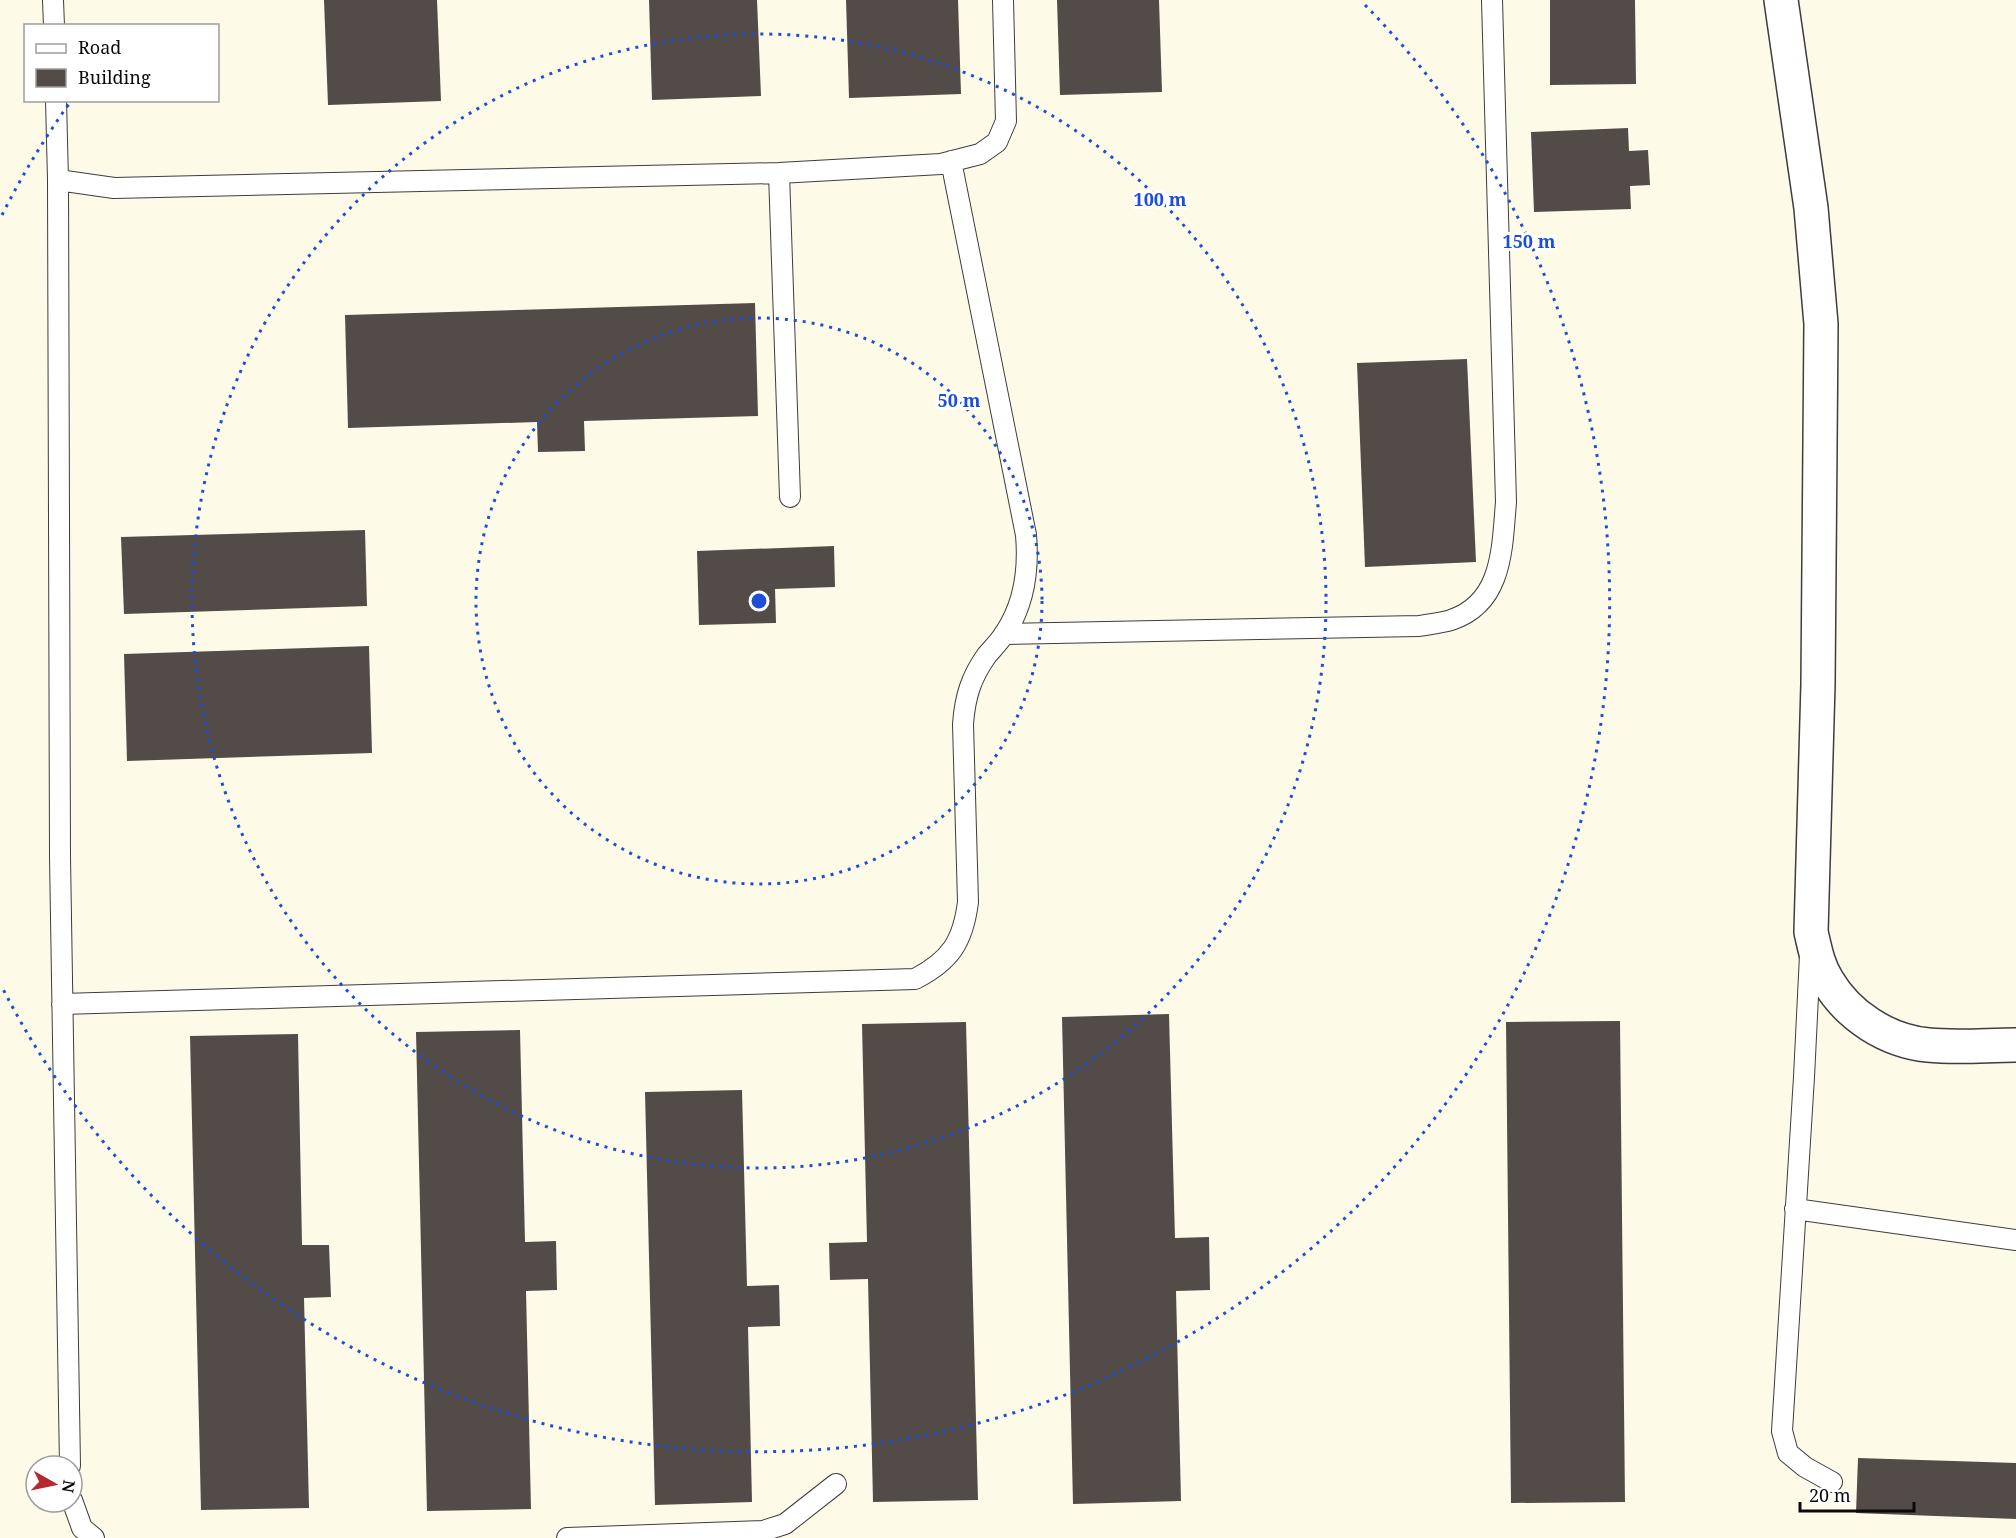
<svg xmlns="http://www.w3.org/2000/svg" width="2016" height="1538" font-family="'Noto Serif',serif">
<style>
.building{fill:#524b47}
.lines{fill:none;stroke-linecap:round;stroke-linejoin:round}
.lane-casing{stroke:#3d3d3d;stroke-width:22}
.street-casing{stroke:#3d3d3d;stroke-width:36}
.lane{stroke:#fff;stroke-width:20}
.street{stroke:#fff;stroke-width:33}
.ring{fill:none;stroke:#1d4ed8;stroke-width:3;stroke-dasharray:3 6}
.centre{fill:#1d4ed8;stroke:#fff;stroke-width:3}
.ring-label{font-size:18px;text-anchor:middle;font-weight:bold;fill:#1d4ed8;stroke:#fff;stroke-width:6;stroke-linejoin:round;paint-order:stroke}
</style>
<rect width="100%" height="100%" fill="#fefae8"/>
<path class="building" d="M324,0H437L441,101L328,105Z
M649,0H757L761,96L652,100Z
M846,0H958L961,94L849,98Z
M1057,0H1159L1162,92L1060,95Z
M1550,0H1635L1636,84L1550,85Z
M1628,128L1629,151L1648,150L1650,185L1630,186L1631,209L1534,212L1531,132Z
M755,303L758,416L584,421L585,451L538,452L537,422L348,428L345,315Z
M1467,359L1476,562L1365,567L1357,363Z
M365,530L367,606L124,614L121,537Z
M834,546L835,587L775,589L776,623L699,625L697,551Z
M369,646L372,753L127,761L124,654Z
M1169,1014L1175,1238L1209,1237L1210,1290L1176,1291L1181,1501L1073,1504L1062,1017Z
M1620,1021L1625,1502L1511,1503L1506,1022Z
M966,1022L978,1500L873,1502L868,1279L830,1280L829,1243L867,1242L862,1024Z
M520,1030L525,1242L556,1241L557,1290L526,1291L531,1509L427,1511L416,1032Z
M298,1034L302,1245H329L331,1297L304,1298L309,1508L201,1510L190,1036Z
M742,1090L747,1286L779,1285L780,1326L748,1327L752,1502L655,1505L645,1092Z
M1858,1458L2016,1463V1519L1856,1513Z"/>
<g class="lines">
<defs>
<path id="lane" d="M53,0L54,26
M56,100L58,180L60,857L70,1466
M779,173L790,497
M58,180L114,188L779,173L941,164L980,154L997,142L1006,121L1003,0
M1004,634L1419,626C1430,624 1441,623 1451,620C1503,603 1502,548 1506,502L1492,0
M1810,955L1804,1077L1782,1431L1788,1453L1805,1467L1832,1482
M62,1004L915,979C950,961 963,942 968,902L963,724C965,697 971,677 987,655C993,648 1000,641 1005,633C1025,603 1029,570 1026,535L951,161
M1795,1209L2016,1240
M72,1500L82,1528L94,1538
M567,1538L763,1531L785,1524L836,1484"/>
<path id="street" d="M1781,0L1811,208L1821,324L1818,684L1811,932C1815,949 1818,966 1827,980C1848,1016 1887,1041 1928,1045C1957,1048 1987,1045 2016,1045"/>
</defs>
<use href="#lane" class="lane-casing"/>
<use href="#street" class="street-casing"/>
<use href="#lane" class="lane"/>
<use href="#street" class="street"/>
</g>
<g class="ring">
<circle cx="759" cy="601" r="283"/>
<circle cx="759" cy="601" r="567"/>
<path d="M2 215A850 850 0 0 1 71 101M1365 5A850 850 0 1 1 2 987"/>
</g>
<circle cx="759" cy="601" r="9" class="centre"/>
<g class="ring-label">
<text x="1160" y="206">100 m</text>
<text x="1529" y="248">150 m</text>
<text x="959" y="407">50 m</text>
</g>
<rect x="24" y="24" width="195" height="78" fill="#ffffff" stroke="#9d9d9d" stroke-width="1.5"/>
<rect x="36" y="44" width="30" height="9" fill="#ffffff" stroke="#9d9d9d" stroke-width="1.5"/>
<text x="78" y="54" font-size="18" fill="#0a0a0a">Road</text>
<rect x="36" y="69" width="30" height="18" fill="#524b47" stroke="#9d9d9d" stroke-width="1.5"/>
<text x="78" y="84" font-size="18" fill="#0a0a0a">Building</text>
<g transform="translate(54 1484) rotate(99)"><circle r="28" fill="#ffffff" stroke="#9d9d9d" stroke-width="1.5"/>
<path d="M0-4.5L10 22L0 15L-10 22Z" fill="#b42830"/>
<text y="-9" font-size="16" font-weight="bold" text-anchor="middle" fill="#0a0a0a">N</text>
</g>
<path d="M1800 1502v9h114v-9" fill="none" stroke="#0a0a0a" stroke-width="3"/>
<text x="1809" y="1502" font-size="18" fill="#0a0a0a" stroke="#ffffff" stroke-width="4.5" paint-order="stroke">20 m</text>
</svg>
